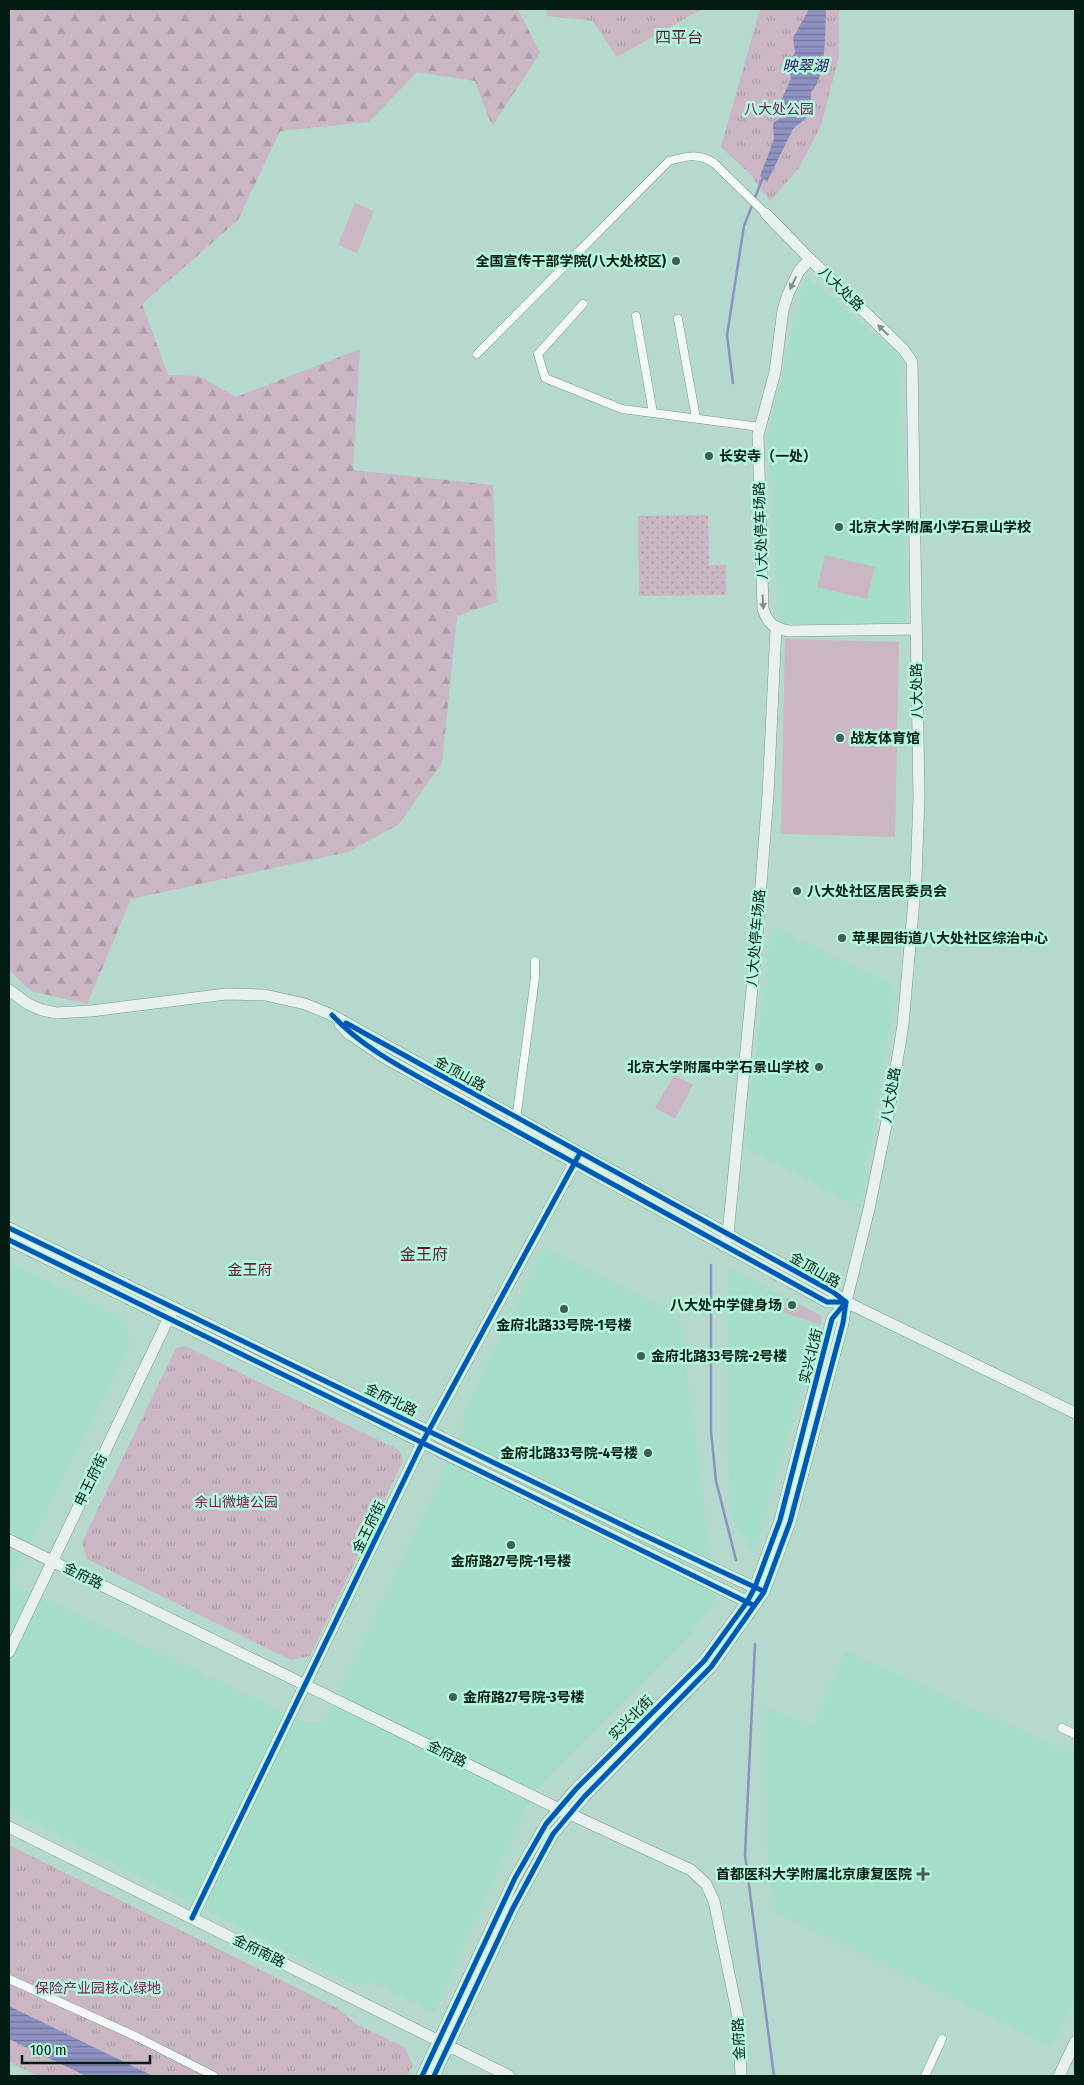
<svg xmlns="http://www.w3.org/2000/svg" width="1084" height="2085" font-family="'Fira Sans Condensed','Noto Sans SC',sans-serif">
<style>
.built{fill:#a4dec9}
.grass{fill:url(#grass-dots)}
.forest{fill:url(#forest-firs)}
.park{fill:url(#park-tufts)}
.garden{fill:#cab7c3}
.water{fill:url(#water-rules)}
.lines{fill:none;stroke-linecap:round;stroke-linejoin:round}
.stream{stroke:#8e91c1;stroke-width:2.5}
.street-casing{stroke:#7b988e;stroke-width:9}
.secondary-casing{stroke:#7b988e;stroke-width:12}
.street{stroke:#f4f9f7;stroke-width:8}
.secondary{stroke:#e8f1f0;stroke-width:11}
.cycleway-casing{stroke:#b3f6dc;stroke-width:8}
.cycleway{stroke:#0057b8;stroke-width:5}
.oneway{fill:#80918d}
.poi-dot{fill:#415e54;stroke:#b3f6dc;stroke-width:2}
.labels{text-anchor:middle;dominant-baseline:central;stroke-width:5;stroke-linejoin:round;paint-order:stroke}
.park-label{font-size:14px;fill:#7f2057;stroke:#b3f6dc}
.poi-label{font-size:14px;font-weight:bold;fill:#021c14;stroke:#b3f6dc;text-anchor:start}
.street-label{font-size:14px;fill:#021c14;stroke:#b3f6dc}
.water-label{font-size:15px;font-style:italic;fill:#2d0f69;stroke:#b3f6dc}
.neighbourhood-label{font-size:15px;fill:#5c1e41;stroke:#b3f6dc}
.quarter-label{font-size:16px;fill:#5c1e41;stroke:#b3f6dc}
</style>
<defs>
<pattern id="grass-dots" width="8" height="8" patternUnits="userSpaceOnUse" patternTransform="scale(1.25)"><rect width="8" height="8" fill="#cab7c3"/><path d="M2 2h.1M6 6h.1" fill="none" stroke="#ac9da7" stroke-width="1.8" stroke-linecap="round"/></pattern>
<pattern id="forest-firs" width="22" height="20" patternUnits="userSpaceOnUse" patternTransform="scale(1.25)"><rect width="22" height="20" fill="#cab7c3"/><path d="M5 1l3.5 6h-7zM16 11l3.5 6h-7z" fill="#ac9da7"/></pattern>
<pattern id="park-tufts" width="24" height="20" patternUnits="userSpaceOnUse" patternTransform="scale(1.25)"><rect width="24" height="20" fill="#cab7c3"/><path d="M3 7l-1-3M5 7V3M7 7l1-3M15 17l-1-3M17 17v-4M19 17l1-3" fill="none" stroke="#ac9da7"/></pattern>
<pattern id="water-rules" width="6" height="5" patternUnits="userSpaceOnUse" patternTransform="scale(1.25)"><rect width="6" height="5" fill="#8e91c1"/><path d="M0 2.5h6" fill="none" stroke="#72769c"/></pattern>
</defs>
<rect width="100%" height="100%" fill="#b5d9cc"/>
<path class="built" d="M806,276L899,355L907,622L779,624L768,433Z
M772,927L896,987L860,1208L745,1147Z
M544,1248L680,1316L716,1598L692,1633L534,1791L434,2013L383,1986L371,1982L361,1984L347,1982L9,1809V1263L126,1321L130,1345L10,1583L306,1723L323,1722L434,1494L466,1422L461,1419Z
M728,1269L822,1316L754,1554L732,1519L727,1449Z
M846,1652L1075,1755V1998L1052,2047L774,1910L766,1838L767,1708L813,1727Z"/>
<path class="grass" d="M708,515L709,565H726V595L639,596L638,516Z"/>
<path class="forest" d="M9,9H518L540,53L492,126L475,81L417,72L369,122L280,131L238,220L142,304L168,375L199,376L236,397L360,349L353,470L493,485L497,602L457,616L442,763L398,825L348,852L131,899L87,1004L31,991L9,970Z"/>
<path class="park" d="M546,9H702L617,57L593,21L547,16Z
M760,9H839V56L821,126L799,168L770,201L748,172L721,147Z
M185,1346L399,1450L403,1461L310,1656L291,1660L87,1559L82,1542L176,1348Z
M9,1845L337,2008L356,2024L404,2047L413,2065L407,2076H38L9,2062Z"/>
<path class="garden" d="M355,203L374,211L357,253L338,245Z
M825,555L875,567L867,599L817,587Z
M785,639L899,642L895,837L781,834Z
M674,1075L693,1085L675,1119L655,1108Z
M787,1298L822,1316L820,1325L783,1312Z"/>
<path class="water" d="M809,9H825L826,13C825,33 826,79 811,92V110H805L806,118L793,129L767,182L760,176L774,139L773,123L783,116L779,105L791,79L787,63L795,53L793,38Z
M9,2006L153,2076H86L9,2039Z"/>
<g class="lines">
<path class="stream" d="M733,383L727,335L744,226L763,177
M711,1265V1431L716,1481L736,1560
M755,1644L745,1855L774,2076"/>
<defs>
<path id="street" d="M583,304L538,354L545,378L622,409L760,427
M636,316L653,413
M678,319L696,418
M477,354L669,161C687,156 698,153 714,163L766,214
M516,1120L535,978V961
M1062,1728L1075,1734
M9,1979L137,2037L214,2076
M925,2076L942,2039"/>
<path id="secondary" d="M810,259L799,271L788,294L783,310L775,372L758,435L763,609C768,624 774,628 789,631L916,629
M9,990L28,1004L42,1010L56,1013L91,1011L226,994L265,995L305,1004L332,1015L375,1039L580,1153L833,1292L846,1302L1075,1413
M340,1024L348,1033L385,1058L827,1302H846
M9,1228L639,1533L762,1591
M9,1240L754,1605
M724,1246L728,1234L756,948L768,795L776,628
M9,1540L559,1809L691,1870L706,1884L714,1901L738,2017L741,2076
M9,1652L172,1311
M9,1827L509,2076
M192,1918L422,1443L580,1153
M422,2076L515,1878L546,1824L576,1789L704,1661L747,1602L755,1587L780,1520L832,1319L846,1302
M434,2076L513,1908L553,1834L584,1797L711,1667L764,1592L790,1522L843,1323L846,1302L869,1209L888,1116L903,1025L916,877L919,798L912,362L904,350L810,259L766,214
M1059,2076L1075,2042"/>
</defs>
<use href="#street" class="street-casing"/>
<use href="#secondary" class="secondary-casing"/>
<use href="#street" class="street"/>
<use href="#secondary" class="secondary"/>
<defs>
<path id="cycleway" d="M332,1015C360,1045 395,1064 431,1084L827,1302H846
M346,1023L833,1292L846,1302
M9,1228L639,1533L761,1590
M9,1240L753,1605
M192,1918L422,1443L580,1153
M422,2076L515,1878L546,1824L576,1789L704,1661L747,1602L755,1587L780,1520L832,1319L846,1302
M434,2076L513,1908L553,1834L584,1797L711,1667L764,1592L790,1522L843,1323L846,1302"/>
</defs>
<use href="#cycleway" class="cycleway-casing"/>
<use href="#cycleway" class="cycleway"/>
</g>
<defs><path id="oneway-solid" d="M-6-.8H1V-3.2L6.5 0L1 3.2V.8H-6Z" transform="scale(1.25)"/></defs>
<g class="oneway">
<use href="#oneway-solid" transform="translate(793 283) rotate(116)"/>
<use href="#oneway-solid" transform="translate(883 330) rotate(-136)"/>
<use href="#oneway-solid" transform="translate(763 602) rotate(87)"/>
</g>
<g class="poi-dot">
<circle cx="676" cy="261" r="5"/>
<circle cx="709" cy="456" r="5"/>
<circle cx="839" cy="527" r="5"/>
<circle cx="840" cy="738" r="5"/>
<circle cx="797" cy="891" r="5"/>
<circle cx="842" cy="938" r="5"/>
<circle cx="819" cy="1067" r="5"/>
<circle cx="792" cy="1305" r="5"/>
<circle cx="564" cy="1309" r="5"/>
<circle cx="641" cy="1356" r="5"/>
<circle cx="648" cy="1453" r="5"/>
<circle cx="511" cy="1545" r="5"/>
<circle cx="453" cy="1697" r="5"/>
<path d="M920.5 1866.5h5v5h5v5h-5v5h-5v-5h-5v-5h5z"/>
</g>
<g class="labels">
<g class="park-label">
<text x="779" y="109">八大处公园</text>
<text x="236" y="1502">余山微塘公园</text>
<text x="98" y="1988">保险产业园核心绿地</text>
</g>
<g class="poi-label">
<text x="666" y="261" text-anchor="end">全国宣传干部学院(八大处校区)</text>
<text x="719" y="456">长安寺（一处）</text>
<text x="849" y="527">北京大学附属小学石景山学校</text>
<text x="850" y="738">战友体育馆</text>
<text x="807" y="891">八大处社区居民委员会</text>
<text x="852" y="938">苹果园街道八大处社区综治中心</text>
<text x="809" y="1067" text-anchor="end">北京大学附属中学石景山学校</text>
<text x="782" y="1305" text-anchor="end">八大处中学健身场</text>
<text x="564" y="1325" text-anchor="middle">金府北路33号院-1号楼</text>
<text x="651" y="1356">金府北路33号院-2号楼</text>
<text x="638" y="1453" text-anchor="end">金府北路33号院-4号楼</text>
<text x="511" y="1561" text-anchor="middle">金府路27号院-1号楼</text>
<text x="463" y="1697">金府路27号院-3号楼</text>
<text x="912" y="1874" text-anchor="end">首都医科大学附属北京康复医院</text>
</g>
<g class="street-label">
<text transform="translate(841 289) rotate(44)">八大处路</text>
<text transform="translate(761 531) rotate(-92)">八大处停车场路</text>
<text transform="translate(917 691) rotate(-91)">八大处路</text>
<text transform="translate(756 938) rotate(-85)">八大处停车场路</text>
<text transform="translate(460 1074) rotate(29)">金顶山路</text>
<text transform="translate(891 1095) rotate(-80)">八大处路</text>
<text transform="translate(815 1270) rotate(30)">金顶山路</text>
<text transform="translate(811 1356) rotate(-76)">实兴北街</text>
<text transform="translate(391 1400) rotate(26)">金府北路</text>
<text transform="translate(91 1480) rotate(-64)">申王府街</text>
<text transform="translate(369 1527) rotate(-64)">金王府街</text>
<text transform="translate(83 1576) rotate(26)">金府路</text>
<text transform="translate(631 1718) rotate(-45)">实兴北街</text>
<text transform="translate(447 1754) rotate(26)">金府路</text>
<text transform="translate(259 1951) rotate(26)">金府南路</text>
<text transform="translate(739 2039) rotate(-93)">金府路</text>
</g>
<g class="water-label">
<text x="805" y="66">映翠湖</text>
</g>
<g class="neighbourhood-label">
<text x="250" y="1270">金王府</text>
</g>
<g class="quarter-label">
<text x="679" y="37">四平台</text>
<text x="424" y="1254">金王府</text>
</g>
</g>
<rect width="1084" height="2085" fill="none" stroke="#021c14" stroke-width="20"/>
<path d="M22 2055v8h128v-8" fill="none" stroke="#021c14" stroke-width="2.5"/>
<text x="30" y="2055" font-size="15" fill="#021c14" stroke="#b3f6dc" stroke-width="4" paint-order="stroke">100 m</text>
</svg>
